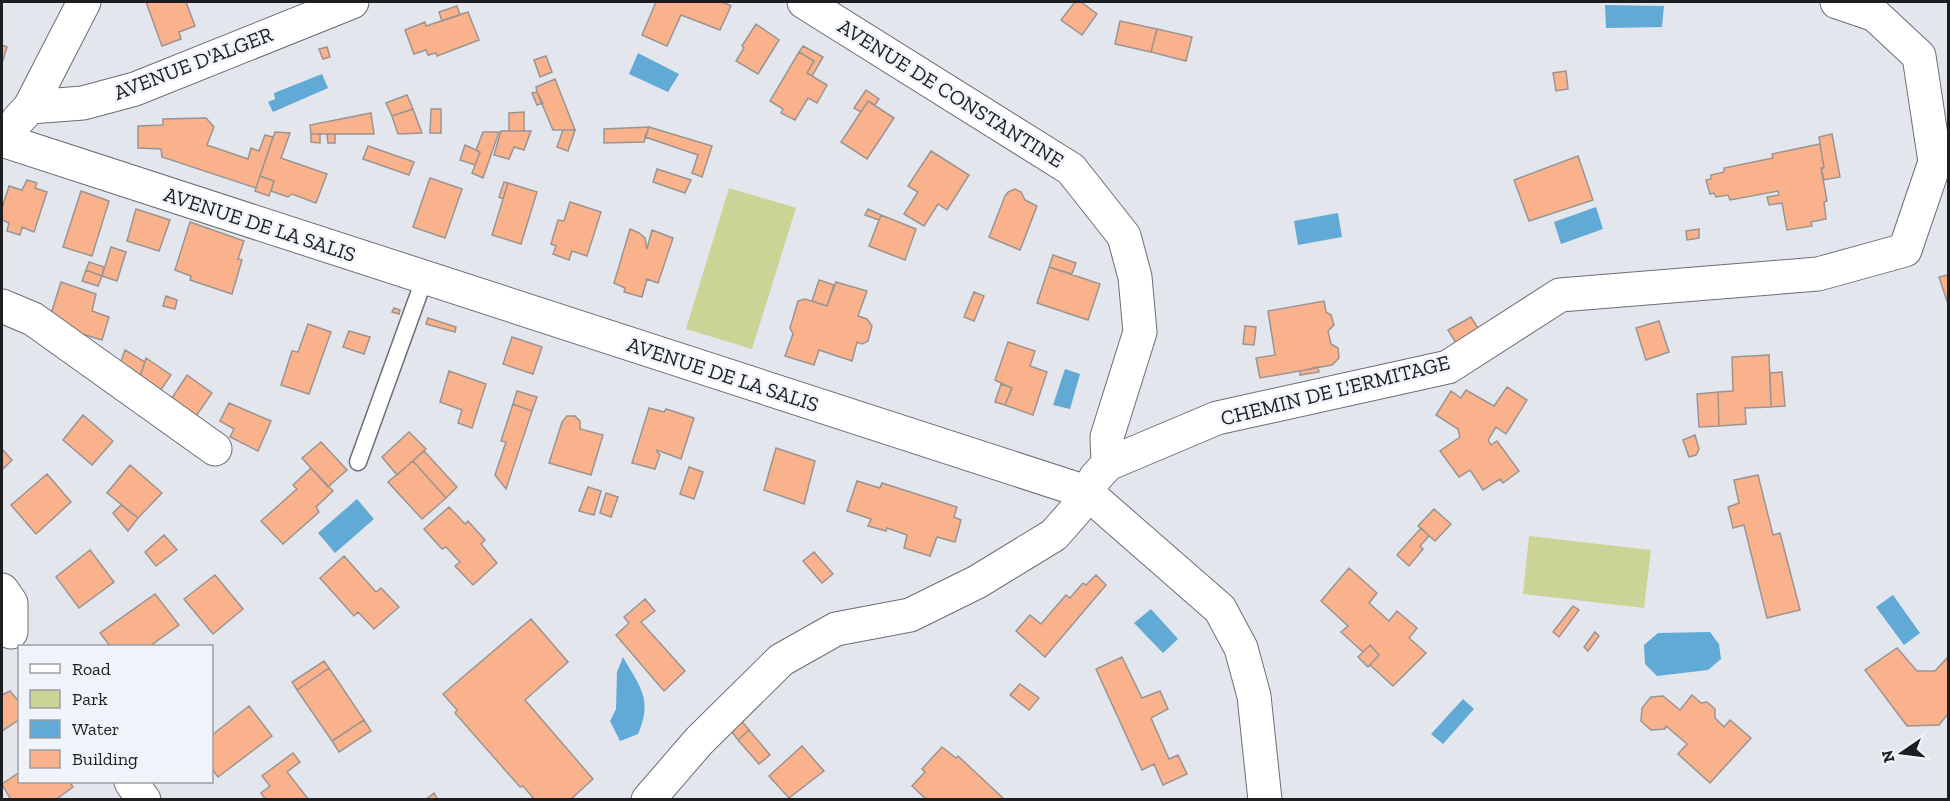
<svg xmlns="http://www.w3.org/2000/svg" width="1950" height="801" font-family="'Zilla Slab',serif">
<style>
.green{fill:#cbd397}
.water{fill:#60aad5}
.building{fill:#f9b28c;stroke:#9b9491;stroke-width:1.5}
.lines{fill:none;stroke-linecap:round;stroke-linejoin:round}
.service-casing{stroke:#6b6e74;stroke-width:19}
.minor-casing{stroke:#6b6e74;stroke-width:35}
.service{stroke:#fff;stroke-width:16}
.minor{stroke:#fff;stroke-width:33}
.labels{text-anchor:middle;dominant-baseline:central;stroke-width:5;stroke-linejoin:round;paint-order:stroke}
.street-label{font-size:21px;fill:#1d1e21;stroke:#f0f4fa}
</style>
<rect width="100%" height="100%" fill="#e3e6ed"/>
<path class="green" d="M729,188L796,208L752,349L686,329Z
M1529,536L1651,550L1644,608L1523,594Z"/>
<path class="water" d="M1605,5L1664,6L1662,27L1606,28Z
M638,53L679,74L668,92L629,74Z
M322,74L328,88L273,112L268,102L275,99L274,93Z
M1596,207L1603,229L1561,244L1554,222Z
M1338,213L1342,237L1298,245L1294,221Z
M1065,369L1080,374L1070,409L1053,405Z
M357,499L374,519L335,553L318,533Z
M1893,595L1920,633L1904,645L1876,607Z
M1151,609L1178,639L1163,653L1134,623Z
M1710,632L1719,644L1721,659L1708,670L1657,676L1645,664L1644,645L1658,633Z
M623,657C640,687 653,699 638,734L620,741L610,721L616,709L617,672Z
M1463,699L1474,709L1443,744L1431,734Z"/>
<path class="building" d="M146,2H186L195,26L179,32L181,39L162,46Z
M656,2H722L731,6L720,30L681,15L667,46L642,35Z
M1075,2H1081L1097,14L1082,35L1061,20Z
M457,6L460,15L442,21L439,12Z
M468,12L479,40L437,56L436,53L428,55L426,50L414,54L405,30L425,22L426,26Z
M1120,21L1157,29L1151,52L1115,44Z
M756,24L779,40L758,74L736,61L744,48L742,46Z
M1157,29L1192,37L1186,61L1151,52Z
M2,45L7,47L2,63Z
M803,46L823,57L812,76L807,73L814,61L799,52Z
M327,47L330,57L323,59L319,49Z
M799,52L814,61L807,73L827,85L817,103L808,98L795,120L781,113L783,109L770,101Z
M546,56L552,72L540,77L534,60Z
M1566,71L1568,89L1556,91L1553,73Z
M555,79L575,130H553L537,92L536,87Z
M866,90L879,99L875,105L868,101L861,112L854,108Z
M537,92L543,103L537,105L532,93Z
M407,95L413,109L392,116L386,103Z
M868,101L894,118L867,159L841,142Z
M413,109L422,133L398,134L392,116Z
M431,109H441V133H430Z
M524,112V131H509V113Z
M371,113L374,134H311L310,125Z
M206,118L214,127L207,145L248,159L251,148L259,151L265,135L273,137L256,188L162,157L161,149L138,148V126L163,125V119Z
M649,127L644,142L604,143V129Z
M649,127L712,146L702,177L692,173L698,155L645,137Z
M563,130H575L568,151L557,147Z
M501,131H531L524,150L514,147L509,159L494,155Z
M275,132L290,133L281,158L327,174L316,203L292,194L288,197L271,191L274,181L260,176Z
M483,132H499L483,178L472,173L480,152L476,150Z
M311,134H320V143L311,142Z
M327,134H335V143H328Z
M1832,134L1840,177L1824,180L1821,168H1824L1819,137Z
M1820,144L1824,168H1821L1827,201L1824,202L1826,219L1811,222L1812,226L1787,230L1782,203L1769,205L1767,197L1779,195L1778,191L1730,200L1728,195L1716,197L1714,193L1710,194L1706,180L1711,179V175L1724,172V168L1773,158L1772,154Z
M465,145L480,152L475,165L460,160Z
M368,146L414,162L409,175L363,159Z
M931,151L969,175L947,210L938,204L924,226L904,214L918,192L908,186Z
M1578,156L1593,200L1529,221L1514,180Z
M657,169L691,180L685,193L653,182Z
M260,176L274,181L269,196L255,191Z
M430,178L462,189L445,238L413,227Z
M27,180L37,183L35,188L47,192L34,232L22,227L20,235L7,231L9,223L2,220V208L9,186L22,190Z
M504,182L508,183L503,199L499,197Z
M508,183L537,192L521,244L492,235Z
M1015,189L1021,192L1025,200L1037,206L1020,250L989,237L1005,196L1008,192Z
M81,191L109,201L92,256L63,247Z
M570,202L601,212L587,256L572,251L569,260L553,254L556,246L551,244L558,220L564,221Z
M136,209L170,220L159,251L127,241Z
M868,209L881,215L879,220L865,215Z
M881,215L916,229L905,260L869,246Z
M190,222L244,241L238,259L242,260L232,294L190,280L191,276L175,270Z
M630,229L639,233L645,238L647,249L652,230L673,238L658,283L647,279L642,297L624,292L625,288L614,283Z
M1699,229V238L1687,240L1686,231Z
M111,247L126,252L117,281L102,276Z
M1053,255L1076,263L1072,274L1049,267Z
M89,262L104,267L102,276L86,270Z
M1049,267L1100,284L1088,320L1037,303Z
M86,270L102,276L98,286L82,281Z
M1948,275V304L1939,277Z
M819,280L834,285L827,306L812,301Z
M61,282L96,294L92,311L109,317L102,340L85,335L84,340L50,317Z
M836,282L867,291L858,316L867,319L872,326L868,341L862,344L857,342L852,361L819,350L814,365L785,356L793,334L790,328L798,301L805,299L827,306Z
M974,292L984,296L974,321L964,317Z
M166,296L177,300L175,309L163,306Z
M1324,301L1326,312L1331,315L1334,325L1328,331L1331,344L1338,348L1339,358L1332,365L1260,378L1256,358L1275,355L1268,311Z
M394,308L400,310L399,314L392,312Z
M1471,317L1479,330L1456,343L1448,330Z
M428,318L456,327L455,332L426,324Z
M1659,321L1669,352L1646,360L1636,328Z
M308,324L331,332L309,394L281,385L292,351L298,352Z
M1245,326L1256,327L1254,345L1243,344Z
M349,331L370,337L364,354L343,347Z
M512,337L542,347L533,374L503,364Z
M1008,342L1035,351L1030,366L1047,372L1033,415L1005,405L1012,388L995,380Z
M125,350L145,362L140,377L120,364Z
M1769,355L1771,407L1745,408L1746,424L1719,426L1718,392L1733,391L1732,357Z
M146,358L171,375L160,391L140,377Z
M1318,367L1319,372L1300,375V371Z
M449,371L486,384L472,428L458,423L462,410L440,402Z
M1782,372L1785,406L1771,407L1770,373Z
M187,375L212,393L196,416L172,398Z
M1001,384L1012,388L1005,405L995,402Z
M1507,387L1527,400L1506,434L1496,427L1488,440L1491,445L1497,441L1519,471L1503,483L1500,479L1483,490L1470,470L1459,477L1440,451L1460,437L1458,429L1436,415L1451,391L1461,398L1466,390L1494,406Z
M517,391L537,397L532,411L513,404Z
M1718,392L1719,426L1699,427L1697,394Z
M229,403L271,421L258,451L230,437L234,429L220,421Z
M513,404L532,411L506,489L495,475L506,442L501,441Z
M649,408L664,412L666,409L694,418L681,459L657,450V452L660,454L655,469L632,463Z
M83,415L113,441L92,465L63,440Z
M567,416H575L580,421V429L603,435L591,475L549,463L562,422Z
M409,432L426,449L397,475L382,457Z
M1695,435L1699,449L1696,455L1689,457L1683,440Z
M321,442L347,470L328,487L302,458Z
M776,448L815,461L804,504L764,490Z
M2,449L12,460L2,470Z
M424,451L457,487L446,498L413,461Z
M413,461L446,498L422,519L388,482Z
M130,465L162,493L138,518L107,493Z
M689,467L703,472L694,499L680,494Z
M311,468L333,491L316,507L319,512L283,544L261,521L297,489L293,485Z
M47,474L71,502L36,534L11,505Z
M1758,475L1773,535L1780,533L1800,610L1767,618L1744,525L1733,528L1728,507L1739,503L1734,480Z
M857,481L880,488L882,483L957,507L954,517L961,520L955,542L937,537L930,556L904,548L907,535L887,528L886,531L868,526L871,519L847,511Z
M588,487L601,491L594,515L579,511Z
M606,493L618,497L611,517L600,513Z
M121,505L138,518L128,531L113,513Z
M449,507L465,524L468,521L485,540L481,544L497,563L473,585L455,566L460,562L446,547L442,549L424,529Z
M1434,509L1451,524L1435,541L1418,526Z
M1421,528L1429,536L1420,546L1423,549L1409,566L1397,555Z
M164,535L177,550L156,566L145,552Z
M90,550L114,582L79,608L56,577Z
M814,552L833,574L822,583L803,561Z
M344,556L376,592L381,588L399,607L374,629L358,612L354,616L320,578Z
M1349,568L1377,593L1369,603L1389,621L1397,611L1417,628L1409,638L1426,653L1393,686L1370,665L1379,655L1370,645L1363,652L1341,632L1348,626L1321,601Z
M215,575L243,609L213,634L184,599Z
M1096,575L1106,585L1045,657L1016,631L1030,615L1041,624L1066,595L1070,598L1083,583L1086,585Z
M155,594L179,625L150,646H110L100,633Z
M645,599L655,611L641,622L685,671L664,691L616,635L629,623L624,617Z
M1573,606L1579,610L1559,637L1553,632Z
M531,619L568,662L525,700L593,779L570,800H535L523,786L520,787L455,713L457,710L443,694Z
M1595,632L1599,636L1588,651L1584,647Z
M1370,645L1379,655L1368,667L1358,657Z
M1897,648L1917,671H1935L1948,657V714L1939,725L1907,726L1865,670Z
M1122,657L1142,698L1160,691L1168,709L1151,718L1169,759L1178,755L1187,774L1163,785L1154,764L1142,770L1096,669Z
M324,661L329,668L297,690L292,682Z
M329,668L364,720L332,741L297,690Z
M1020,684L1039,698L1029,710L1010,695Z
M10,691L20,703V719L2,731V695Z
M1692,695L1701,703L1707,702L1715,709V718L1724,727L1730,720L1751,738L1710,783L1678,754L1687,744L1666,726L1665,729L1651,730L1641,721L1642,708L1651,697L1663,696L1680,710Z
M249,706L272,736L218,777L212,769V735Z
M739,718L749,730L738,740L729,728Z
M364,720L371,731L339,752L332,741Z
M749,730L770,755L759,764L738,740Z
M802,746L824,771L789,798L769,776Z
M942,747L956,758L958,756L1005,800H927L912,786L925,772L922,769Z
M293,753L300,762L287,772L309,800H266L261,793L270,786L262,776Z
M20,772V782H70L73,787L55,800H11L2,784Z
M434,793L438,800H425Z"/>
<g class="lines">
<defs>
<path id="service" d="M358,462L425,277"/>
<path id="minor" d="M804,2L1071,169L1124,236L1135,277L1140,332L1107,437L1108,464
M30,107L83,103L135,89L352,2
M18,120L30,107L84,2
M2,140L1086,492L1220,609L1241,648L1254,696L1265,800
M2,306L33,319L215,449
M2,590L11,603V632
M131,782L144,800
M648,800L699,741L781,660L836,629L910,615L977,582L1054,535L1076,510L1096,477L1108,464L1217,418L1448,367L1560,295L1818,274L1905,250L1935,162L1919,56L1875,15L1837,2"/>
</defs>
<use href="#service" class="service-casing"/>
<use href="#minor" class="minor-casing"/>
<use href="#service" class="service"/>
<use href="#minor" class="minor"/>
</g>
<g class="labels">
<g class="street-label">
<text transform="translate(193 63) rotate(-21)">AVENUE D'ALGER</text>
<text transform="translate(951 93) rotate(32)">AVENUE DE CONSTANTINE</text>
<text transform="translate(260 224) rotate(18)">AVENUE DE LA SALIS</text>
<text transform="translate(723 374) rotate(18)">AVENUE DE LA SALIS</text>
<text transform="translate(1335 390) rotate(-14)">CHEMIN DE L'ERMITAGE</text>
</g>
</g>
<rect width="1950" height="801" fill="none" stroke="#1d1e21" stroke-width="6"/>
<rect x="18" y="645" width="195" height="138" fill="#f0f4fa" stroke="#9c9ea3" stroke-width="1.5"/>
<rect x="30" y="664" width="30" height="9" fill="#ffffff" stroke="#9c9ea3" stroke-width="1.5"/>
<text x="72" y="675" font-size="18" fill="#1d1e21">Road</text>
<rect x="30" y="690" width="30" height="18" fill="#cbd397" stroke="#9c9ea3" stroke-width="1.5"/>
<text x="72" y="705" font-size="18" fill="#1d1e21">Park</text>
<rect x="30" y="720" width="30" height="18" fill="#60aad5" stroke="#9c9ea3" stroke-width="1.5"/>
<text x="72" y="735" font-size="18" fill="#1d1e21">Water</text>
<rect x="30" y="750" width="30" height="18" fill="#f9b28c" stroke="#9c9ea3" stroke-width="1.5"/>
<text x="72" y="765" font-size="18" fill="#1d1e21">Building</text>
<g transform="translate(1902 753) rotate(256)" stroke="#f0f4fa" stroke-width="4.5" paint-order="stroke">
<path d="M0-4.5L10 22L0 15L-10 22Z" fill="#1d1e21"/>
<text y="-9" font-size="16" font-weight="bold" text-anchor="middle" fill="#1d1e21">N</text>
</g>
</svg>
